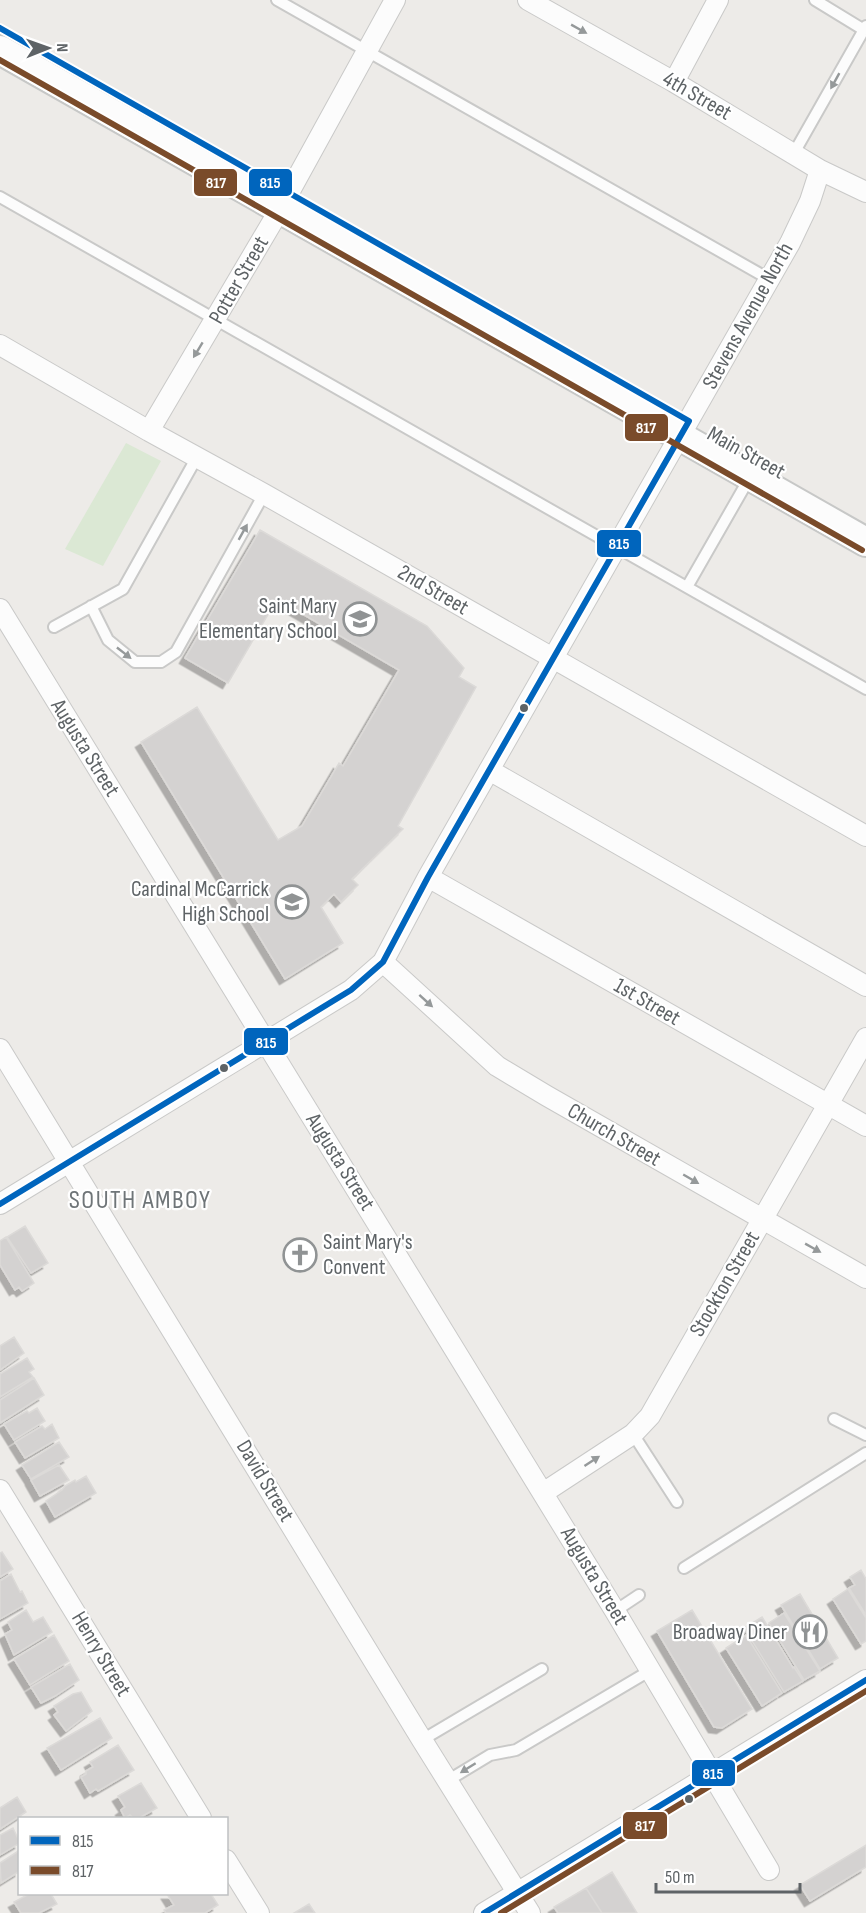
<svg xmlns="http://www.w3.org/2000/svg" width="866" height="1913" font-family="'Sofia Sans Condensed',sans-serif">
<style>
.green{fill:#dbe8d4}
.building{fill:#d4d2d1;stroke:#dcdad8;stroke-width:1.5;filter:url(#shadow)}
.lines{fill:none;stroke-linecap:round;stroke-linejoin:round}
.service-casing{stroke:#c9c9c8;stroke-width:14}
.minor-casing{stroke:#c9c9c8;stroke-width:22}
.secondary-casing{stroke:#c7c8c7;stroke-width:32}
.service{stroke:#fcfcfc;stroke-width:10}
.minor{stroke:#fcfcfc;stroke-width:20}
.secondary{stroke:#fcfcfc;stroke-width:28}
.bus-1-casing{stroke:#fff;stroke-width:10}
.bus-2-casing{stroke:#fff;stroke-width:10}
.bus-1{stroke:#0065bd;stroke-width:6}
.bus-2{stroke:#7a4b2a;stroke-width:6}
.oneway{fill:#95999a}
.bus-dot{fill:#5e6366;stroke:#fff;stroke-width:2}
.labels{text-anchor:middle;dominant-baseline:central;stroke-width:4.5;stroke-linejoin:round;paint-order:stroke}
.street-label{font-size:22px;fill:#5e6366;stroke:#fff}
.poi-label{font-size:22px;fill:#5e6366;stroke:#fff;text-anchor:end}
.quarter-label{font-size:26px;letter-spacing:1.5px;fill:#6f7578;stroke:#fff}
.line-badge{stroke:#fff;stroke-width:2}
.badge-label{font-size:16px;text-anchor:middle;font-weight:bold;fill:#fff}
</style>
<defs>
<filter id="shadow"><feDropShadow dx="-5.5" dy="5.5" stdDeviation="0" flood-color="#0004"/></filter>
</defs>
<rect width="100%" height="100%" fill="#edebe8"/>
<path class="green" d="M126,443L161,461L103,566L65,549Z"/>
<path class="building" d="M260,530L427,626L464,668L459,677L476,687L398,826L403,829L352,879L358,885L341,902L334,894L321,907L343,943L285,979L141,742L197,707L278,840L302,826L339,763L343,766L399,670L277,599L228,683L185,658Z
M25,1226L48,1263L31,1273L7,1237Z
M6,1237L34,1283L22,1291L19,1287L15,1290L0,1265V1241Z
M14,1337L24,1353L0,1370V1346Z
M27,1358L34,1369L29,1372L33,1377L0,1397V1374Z
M34,1378L44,1395L0,1423V1400Z
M37,1408L45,1421L14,1440L4,1424L27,1411L29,1413Z
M52,1424L59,1438L25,1458L15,1442L42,1426L45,1429Z
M59,1442L69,1457L31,1479L22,1465Z
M59,1465L69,1480L40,1496L31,1480Z
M86,1476L96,1493L55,1517L46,1501L62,1490L65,1486L75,1480L76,1482Z
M2,1552L13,1569L0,1577V1553Z
M861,1570L866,1579V1615L849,1588L855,1585L850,1577Z
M11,1574L20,1592L22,1591L28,1603L0,1619V1581Z
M848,1589L866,1618V1641L861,1644L833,1599Z
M800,1594L838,1658L820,1669L781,1605Z
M26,1610L33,1622L43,1617L52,1632L14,1655L5,1634L12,1630L8,1622Z
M692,1610L752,1709L722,1728L714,1727L657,1631Z
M784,1613L820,1671L804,1680L769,1623Z
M762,1617L793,1668L794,1667L803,1681L784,1692L744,1628Z
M54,1635L69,1661L30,1685L14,1659Z
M746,1635L782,1693L762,1706L726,1648Z
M70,1664L79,1680L55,1696L41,1703L31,1687Z
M81,1692L92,1711L66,1731L54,1715L58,1712L54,1706L73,1694Z
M100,1718L112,1738L61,1770L47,1748Z
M118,1745L134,1770L98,1791L96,1789L90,1793L81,1777L86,1774V1771L93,1767L90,1762Z
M141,1783L157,1808L139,1818H133L130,1815L125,1818L121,1810L125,1807L118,1796Z
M17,1797L26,1812L0,1829V1808Z
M13,1828L20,1843L0,1855V1835Z
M866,1845V1867L810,1901L800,1885Z
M20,1850V1871L1,1883L0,1863Z
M612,1872L637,1913H602L586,1888Z
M586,1888L602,1913H558L554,1907Z
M29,1894H51L57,1904L39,1913H21L14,1902Z
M167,1894H211L218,1905L205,1913H166L164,1910L174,1905Z
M309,1904L315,1913H294Z"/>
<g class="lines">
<defs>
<path id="service" d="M277,0L769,279
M815,0L864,30
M794,153L866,26
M0,197L866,689
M687,587L750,477
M91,606L108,640L135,662H161L176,652L264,494
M54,627L123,589L197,457
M834,1419L866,1435
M633,1434L677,1502
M684,1568L866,1453
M615,1611L639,1595
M422,1740L542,1669
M447,1781L490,1755L516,1750L651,1670"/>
<path id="minor" d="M528,0L674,82L820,170L866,192
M674,82L718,0
M0,345L149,431L264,494L866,836
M149,431L280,209L395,0
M0,609L615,1611L769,1870
M489,770L866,986
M428,877L866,1126
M383,962L497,1066L547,1096L866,1278
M0,1049L422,1740L530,1913
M0,1204L351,990L383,962L428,877L790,243L810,201L820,170
M0,1490L201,1818
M543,1493L633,1434L650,1416L866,1038
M226,1860L259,1913
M484,1913L866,1680"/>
<path id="secondary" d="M0,50L866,542"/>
</defs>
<use href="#service" class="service-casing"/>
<use href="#minor" class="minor-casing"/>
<use href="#secondary" class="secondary-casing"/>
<use href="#service" class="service"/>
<use href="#minor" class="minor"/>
<use href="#secondary" class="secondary"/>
<defs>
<path id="bus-1" d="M0,28L689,421L428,877L383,962L351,990L0,1204
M484,1913L866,1680"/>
<path id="bus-2" d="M0,60L862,550
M501,1913L866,1691"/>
</defs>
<use href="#bus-1" class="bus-1-casing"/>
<use href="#bus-2" class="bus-2-casing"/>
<use href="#bus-1" class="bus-1"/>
<use href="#bus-2" class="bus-2"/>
</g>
<defs><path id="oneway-solid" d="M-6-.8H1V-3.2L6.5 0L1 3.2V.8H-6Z" transform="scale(1.5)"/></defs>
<g class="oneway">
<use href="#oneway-solid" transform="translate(579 29) rotate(29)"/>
<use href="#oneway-solid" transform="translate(835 81) rotate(119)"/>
<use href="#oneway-solid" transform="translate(198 350) rotate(121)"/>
<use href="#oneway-solid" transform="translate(243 532) rotate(-61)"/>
<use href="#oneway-solid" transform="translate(124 653) rotate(38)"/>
<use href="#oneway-solid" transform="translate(426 1001) rotate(42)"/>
<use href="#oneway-solid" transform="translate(691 1179) rotate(30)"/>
<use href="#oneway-solid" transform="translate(813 1248) rotate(29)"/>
<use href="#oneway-solid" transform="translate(592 1461) rotate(-33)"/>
<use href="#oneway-solid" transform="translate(468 1768) rotate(148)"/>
</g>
<defs>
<symbol id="school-ring" viewBox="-11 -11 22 22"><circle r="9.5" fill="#fff" stroke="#909394" stroke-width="1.5"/><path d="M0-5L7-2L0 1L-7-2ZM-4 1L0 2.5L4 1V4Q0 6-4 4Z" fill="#909394"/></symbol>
<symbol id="church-ring" viewBox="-11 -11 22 22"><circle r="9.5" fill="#fff" stroke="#909394" stroke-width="1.5"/><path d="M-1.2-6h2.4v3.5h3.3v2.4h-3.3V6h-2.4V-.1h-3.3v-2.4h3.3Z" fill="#909394"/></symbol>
<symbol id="restaurant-ring" viewBox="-11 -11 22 22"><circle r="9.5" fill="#fff" stroke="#909394" stroke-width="1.5"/><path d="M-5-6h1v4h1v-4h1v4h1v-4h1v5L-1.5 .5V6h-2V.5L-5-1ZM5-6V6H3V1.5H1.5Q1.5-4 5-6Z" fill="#909394"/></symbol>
</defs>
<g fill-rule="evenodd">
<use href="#school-ring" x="341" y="600" width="38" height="38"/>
<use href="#school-ring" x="273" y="883" width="38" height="38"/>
<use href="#church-ring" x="281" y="1236" width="38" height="38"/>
<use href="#restaurant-ring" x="791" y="1613" width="38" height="38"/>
</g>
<g class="bus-dot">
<circle cx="524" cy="708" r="5"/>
<circle cx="224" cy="1068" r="5"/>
<circle cx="689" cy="1799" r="5"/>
</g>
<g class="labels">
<g class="street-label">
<text transform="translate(697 96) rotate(30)">4th Street</text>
<text transform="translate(239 280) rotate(-60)">Potter Street</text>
<text transform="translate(748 316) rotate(-61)">Stevens Avenue North</text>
<text transform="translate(746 453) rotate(29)">Main Street</text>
<text transform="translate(433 590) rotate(30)">2nd Street</text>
<text transform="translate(85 748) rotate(58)">Augusta Street</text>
<text transform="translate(647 1002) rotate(30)">1st Street</text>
<text transform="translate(614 1135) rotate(30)">Church Street</text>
<text transform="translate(340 1162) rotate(58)">Augusta Street</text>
<text transform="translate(725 1284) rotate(-60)">Stockton Street</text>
<text transform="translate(265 1481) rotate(59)">David Street</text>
<text transform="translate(594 1576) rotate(59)">Augusta Street</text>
<text transform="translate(101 1654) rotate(59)">Henry Street</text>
</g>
<g class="poi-label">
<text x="337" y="606">Saint Mary<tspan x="337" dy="25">Elementary School</tspan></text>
<text x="269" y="889">Cardinal McCarrick<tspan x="269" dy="25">High School</tspan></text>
<text x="323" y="1242" text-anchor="start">Saint Mary's<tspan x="323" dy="25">Convent</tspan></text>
<text x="787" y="1632">Broadway Diner</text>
</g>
<g class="quarter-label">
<text x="140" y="1200">SOUTH AMBOY</text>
</g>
</g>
<g class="line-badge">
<rect x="248" y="168" width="45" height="29" rx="6" fill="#0065bd"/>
<rect x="193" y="168" width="45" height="29" rx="6" fill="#7a4b2a"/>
<rect x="624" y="413" width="45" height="29" rx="6" fill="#7a4b2a"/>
<rect x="596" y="529" width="46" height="29" rx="6" fill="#0065bd"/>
<rect x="243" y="1027" width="46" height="29" rx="6" fill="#0065bd"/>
<rect x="691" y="1759" width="45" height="28" rx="6" fill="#0065bd"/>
<rect x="622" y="1811" width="46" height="29" rx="6" fill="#7a4b2a"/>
</g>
<g class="badge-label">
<text x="270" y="188">815</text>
<text x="216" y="188">817</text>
<text x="646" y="433">817</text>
<text x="619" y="549">815</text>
<text x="266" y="1048">815</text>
<text x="713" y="1779">815</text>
<text x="645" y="1831">817</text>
</g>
<rect x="18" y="1817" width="210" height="78" fill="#ffffff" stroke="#bfc1c2" stroke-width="1.5"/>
<rect x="30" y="1836" width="30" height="9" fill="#0065bd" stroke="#bfc1c2" stroke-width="1.5"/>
<text x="72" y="1847" font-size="18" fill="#5e6366">815</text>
<rect x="30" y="1866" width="30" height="9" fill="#7a4b2a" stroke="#bfc1c2" stroke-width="1.5"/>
<text x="72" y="1877" font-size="18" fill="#5e6366">817</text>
<g transform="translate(48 48) rotate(89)" stroke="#ffffff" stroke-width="4.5" paint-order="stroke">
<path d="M0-4.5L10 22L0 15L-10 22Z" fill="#5e6366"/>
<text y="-9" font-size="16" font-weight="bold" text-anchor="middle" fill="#5e6366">N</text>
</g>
<path d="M656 1883v9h144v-9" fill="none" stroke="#5e6366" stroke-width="3"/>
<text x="665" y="1883" font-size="18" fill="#5e6366" stroke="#ffffff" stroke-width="4.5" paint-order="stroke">50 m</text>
</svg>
